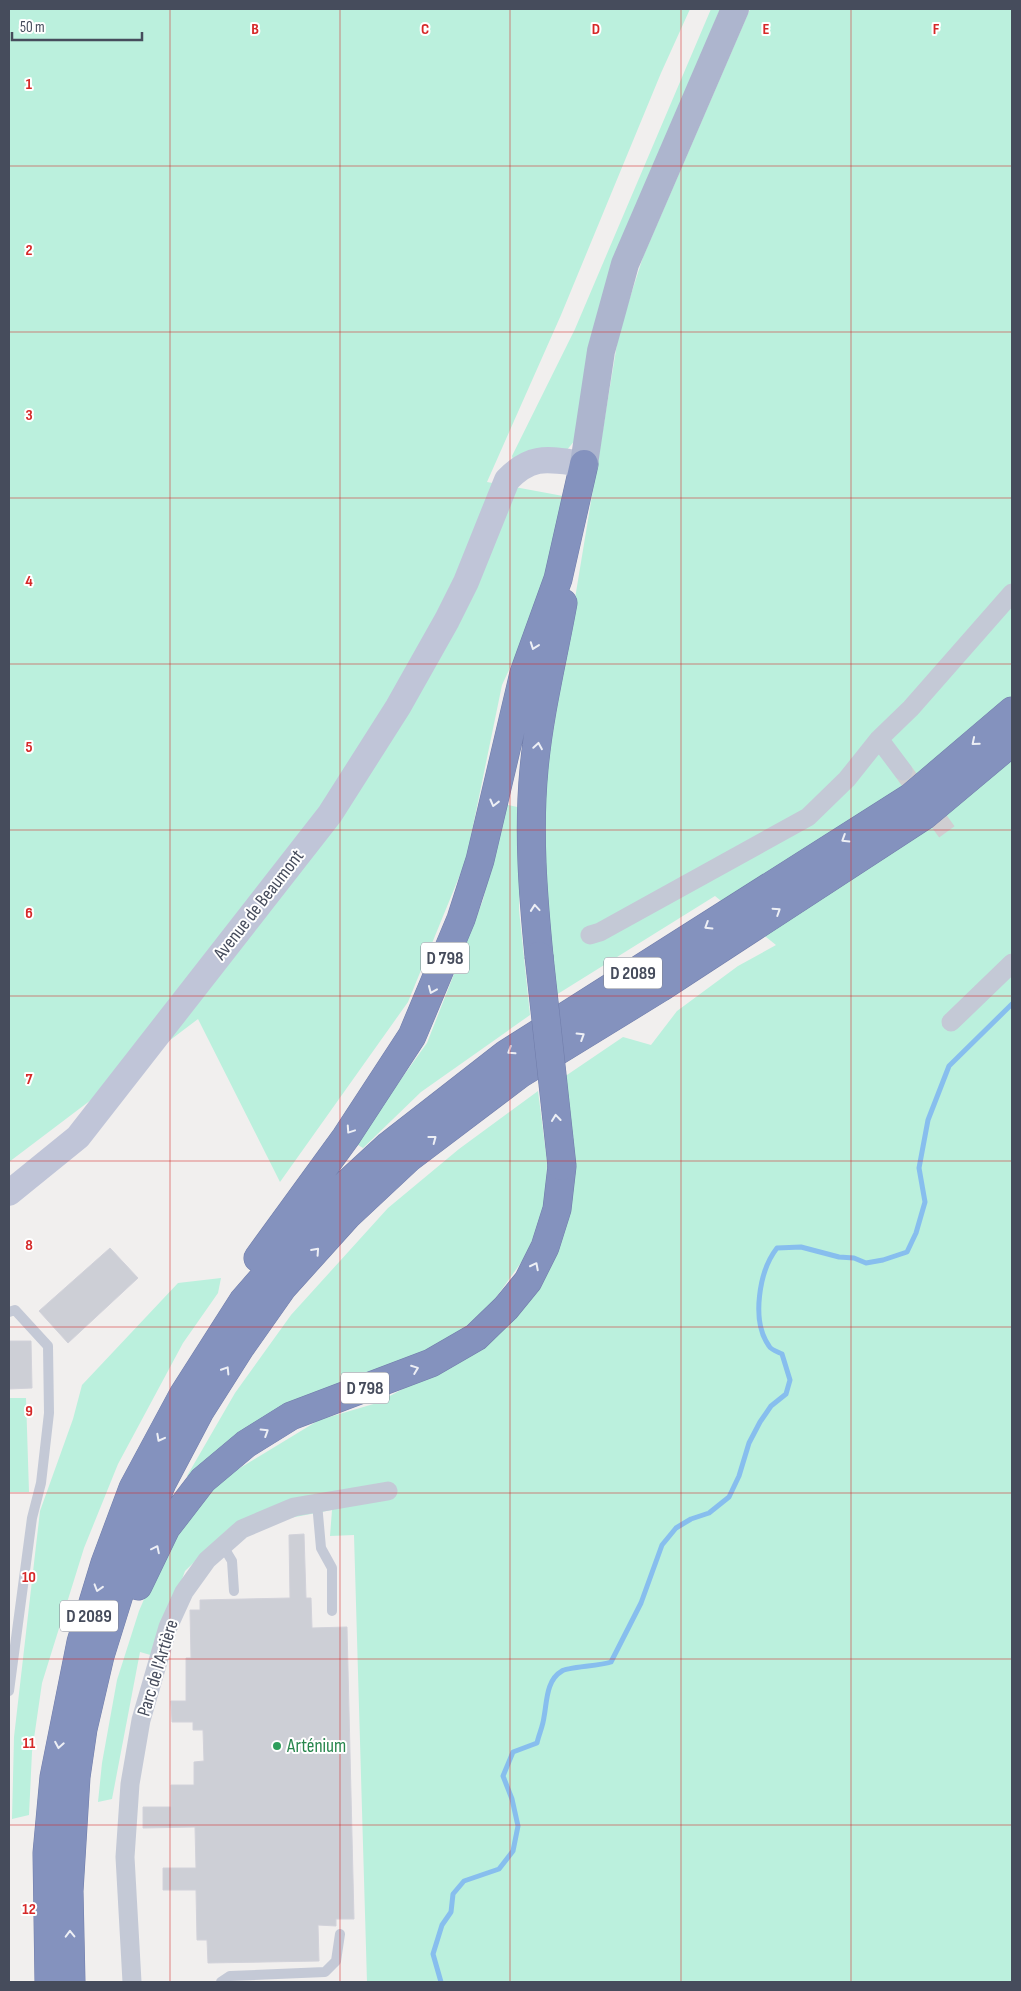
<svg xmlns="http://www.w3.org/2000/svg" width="1021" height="1991" font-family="'Sofia Sans Condensed',sans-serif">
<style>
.green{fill:#bbf0dd}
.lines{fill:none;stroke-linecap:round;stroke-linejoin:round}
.stream{stroke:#87beee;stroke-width:5}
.building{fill:#cdcfd6;stroke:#d2d2da}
.street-tunnel{stroke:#cfced1;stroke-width:19;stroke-dasharray:19 9;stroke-linecap:butt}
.highway-casing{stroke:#707daa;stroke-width:29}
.lane{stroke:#c4c9d6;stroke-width:10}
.street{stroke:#c4c9d6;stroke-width:19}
.secondary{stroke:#c0c5d8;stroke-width:26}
.primary{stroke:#adb5ce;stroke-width:28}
.highway{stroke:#8492be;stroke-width:28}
.highway-bridge-casing{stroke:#707daa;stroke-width:29;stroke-linecap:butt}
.highway-bridge{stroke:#8492be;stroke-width:28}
.oneway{stroke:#edeff5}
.grid{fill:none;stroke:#d62828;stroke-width:1;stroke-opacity:0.55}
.leisure-dot{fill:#2e9e5b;stroke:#fff;stroke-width:2}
.labels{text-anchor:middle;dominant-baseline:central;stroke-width:4;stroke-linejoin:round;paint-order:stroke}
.shield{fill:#fff;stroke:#7e828d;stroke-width:1}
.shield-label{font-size:18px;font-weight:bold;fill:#464c5c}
.street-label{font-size:19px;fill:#464c5c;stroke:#fff}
.leisure-label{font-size:19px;fill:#27864d;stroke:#fff;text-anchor:start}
.grid-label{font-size:16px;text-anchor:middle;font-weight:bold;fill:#d62828;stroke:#fff;stroke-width:4;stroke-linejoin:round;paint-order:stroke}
</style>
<rect width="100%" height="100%" fill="#f1efee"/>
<path class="green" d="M9,9H690L661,73L561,315L487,482L563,496L543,596L502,685L466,860L408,1002L280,1182L198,1019L9,1162Z
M711,9H720L701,55L576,439L566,451L513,460L512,456L575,329Z
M750,9H1012V1982H367L354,1535L330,1536L332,1510L227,1530L185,1571L154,1656L140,1652L112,1799L98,1802L102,1763L117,1680L139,1611L168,1543L217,1482L319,1420L377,1403L476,1349L553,1254L564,1077L623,1037L651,1045L677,1011L738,966L776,945L715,896L556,995L541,866L548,762L619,332L643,257Z
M504,804L522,808L519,910L530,1015L421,1092L363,1148L355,1143L427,1043L483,900Z
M538,1091L547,1161L546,1208L525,1257L492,1303L454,1337L193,1479L187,1476L235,1393L291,1315L388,1208L459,1149Z
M221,1278L218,1293L183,1343L118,1464L84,1548L42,1683L32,1752L29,1815L12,1819L14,1737L40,1511L73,1419L82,1385L178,1283Z
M9,1398H26L29,1492H9Z"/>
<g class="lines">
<path class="stream" d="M441,1982L433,1954L442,1925L451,1912L453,1894L464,1881L499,1869L513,1851L518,1826L512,1799L503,1776L513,1752L537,1743C539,1734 543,1726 544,1717C547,1702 546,1680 562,1671C567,1667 600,1666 611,1662L641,1603L662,1545L676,1528L691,1519L709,1513L729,1497L739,1476L749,1443L760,1422L771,1406L786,1394L790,1380L782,1354C778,1352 771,1350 769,1346C751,1321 759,1271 777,1248L801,1247L839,1257L854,1258L866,1263L883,1260L907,1252L916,1233L925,1202L919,1168L928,1120L949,1066L1012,1004"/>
</g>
<path class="building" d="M110,1248L138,1278L68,1343L39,1311Z
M9,1341H31L32,1388L9,1389Z
M304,1534L306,1598H311L312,1628L347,1627L354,1919H336V1926L318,1925L319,1961L208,1963L207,1940H197L196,1890H163V1868H196L195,1827L143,1828V1807H171V1785H194V1762L204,1761L203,1730H193V1722H172L171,1701H186V1658H191L190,1610H200V1600L290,1598L289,1535Z"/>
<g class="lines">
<path class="street-tunnel" d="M903,771L952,839"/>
<defs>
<path id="highway" d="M539,956C533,894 528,832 534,769C539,714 553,658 563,603
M258,1258L346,1137L412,1036L461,919L480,860L524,673L558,579L584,464
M138,1586L166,1528L203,1480L246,1444L291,1416L431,1363L476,1337L506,1308L528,1281L545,1247L557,1209L562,1166
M49,1982L47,1853L54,1777L81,1642L105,1563L133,1488L183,1395L243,1301L338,1192L388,1146L506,1054L911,797L1012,711
M71,1982L69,1891L76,1777L83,1729L100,1656L128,1566L162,1483L200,1411L240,1348L283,1287L347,1216L409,1158L520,1074L660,988L925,815L1012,742"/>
</defs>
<use href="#highway" class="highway-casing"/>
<path class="lane" d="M9,1312L15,1310L48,1346L49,1413L41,1483L32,1518L9,1691
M317,1503L321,1548L332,1568V1611
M223,1546L232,1561L234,1591
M221,1982L230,1976L325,1972L336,1961L340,1934"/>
<path class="street" d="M879,739L903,771
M590,935L600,932L808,817L847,779L879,739L911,708L1012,593
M951,1022L1012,963
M132,1982L125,1857L130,1784L141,1720L168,1627L184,1592L207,1560L242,1529L294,1507L388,1491"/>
<path class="secondary" d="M9,1193L78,1137L330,814L398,707L447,620L466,582L507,480C533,453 550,460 584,464"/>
<path class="primary" d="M584,464L601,351L625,264L735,9"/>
<use href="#highway" class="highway"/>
<defs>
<path id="highway-bridge" d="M539,956L562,1166"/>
</defs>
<use href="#highway-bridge" class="highway-bridge-casing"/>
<use href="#highway-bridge" class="highway-bridge"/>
</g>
<defs><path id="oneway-chevron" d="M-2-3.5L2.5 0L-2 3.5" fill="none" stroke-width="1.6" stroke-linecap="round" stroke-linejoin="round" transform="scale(1.25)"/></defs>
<g class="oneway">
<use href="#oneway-chevron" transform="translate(534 646) rotate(110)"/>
<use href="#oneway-chevron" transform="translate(975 742) rotate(140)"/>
<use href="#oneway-chevron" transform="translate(538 746) rotate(-81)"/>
<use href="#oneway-chevron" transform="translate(494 803) rotate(104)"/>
<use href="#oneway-chevron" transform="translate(845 839) rotate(148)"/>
<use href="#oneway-chevron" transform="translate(535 908) rotate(-95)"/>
<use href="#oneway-chevron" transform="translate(777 911) rotate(-33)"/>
<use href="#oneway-chevron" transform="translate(708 926) rotate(148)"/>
<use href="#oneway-chevron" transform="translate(432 990) rotate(113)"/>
<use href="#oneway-chevron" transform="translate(581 1036) rotate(-32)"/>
<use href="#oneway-chevron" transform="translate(511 1051) rotate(147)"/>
<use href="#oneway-chevron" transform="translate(556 1118) rotate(-96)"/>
<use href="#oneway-chevron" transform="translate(350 1130) rotate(124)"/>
<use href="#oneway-chevron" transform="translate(433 1139) rotate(-37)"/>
<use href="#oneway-chevron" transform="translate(316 1251) rotate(-48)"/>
<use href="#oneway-chevron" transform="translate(535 1266) rotate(-63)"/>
<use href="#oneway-chevron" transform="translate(415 1369) rotate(-21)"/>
<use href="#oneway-chevron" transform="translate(226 1370) rotate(-58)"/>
<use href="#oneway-chevron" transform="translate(265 1432) rotate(-32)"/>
<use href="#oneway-chevron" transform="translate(160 1438) rotate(118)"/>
<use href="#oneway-chevron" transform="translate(156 1549) rotate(-64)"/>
<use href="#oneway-chevron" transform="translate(98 1588) rotate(107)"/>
<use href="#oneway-chevron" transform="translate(59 1745) rotate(100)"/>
<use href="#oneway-chevron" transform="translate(70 1934) rotate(-91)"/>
</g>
<path class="grid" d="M170,9V1982M340,9V1982M510,9V1982M681,9V1982M851,9V1982M9,166H1012M9,332H1012M9,498H1012M9,664H1012M9,830H1012M9,996H1012M9,1161H1012M9,1327H1012M9,1493H1012M9,1659H1012M9,1825H1012"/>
<circle class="leisure-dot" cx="277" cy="1746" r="5"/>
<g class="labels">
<g class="shield">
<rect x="421" y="942.5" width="48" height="31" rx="4"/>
<rect x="604" y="957.5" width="58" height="31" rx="4"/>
<rect x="341" y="1372.5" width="48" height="31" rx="4"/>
<rect x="60" y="1600.5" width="58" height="31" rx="4"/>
</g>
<g class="shield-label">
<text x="445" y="958">D 798</text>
<text x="633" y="973">D 2089</text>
<text x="365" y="1388">D 798</text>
<text x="89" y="1616">D 2089</text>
</g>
<g class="street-label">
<text transform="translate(259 905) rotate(-52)">Avenue de Beaumont</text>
<text transform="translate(158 1668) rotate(-73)">Parc de l'Artière</text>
</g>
<g class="leisure-label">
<text x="287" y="1746">Arténium</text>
</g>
</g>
<g class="grid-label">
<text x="255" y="34">B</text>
<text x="425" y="34">C</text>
<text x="596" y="34">D</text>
<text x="766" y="34">E</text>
<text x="936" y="34">F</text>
<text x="29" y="89">1</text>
<text x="29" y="255">2</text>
<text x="29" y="420">3</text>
<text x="29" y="586">4</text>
<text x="29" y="752">5</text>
<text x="29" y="918">6</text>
<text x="29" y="1084">7</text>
<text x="29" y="1250">8</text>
<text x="29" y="1416">9</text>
<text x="29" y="1582">10</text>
<text x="29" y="1748">11</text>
<text x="29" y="1914">12</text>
</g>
<rect width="1021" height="1991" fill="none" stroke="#464c5c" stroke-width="20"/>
<path d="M12 32v8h130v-8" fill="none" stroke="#464c5c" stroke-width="2.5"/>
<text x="20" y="32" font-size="15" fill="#464c5c" stroke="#ffffff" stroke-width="4" paint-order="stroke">50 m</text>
</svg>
